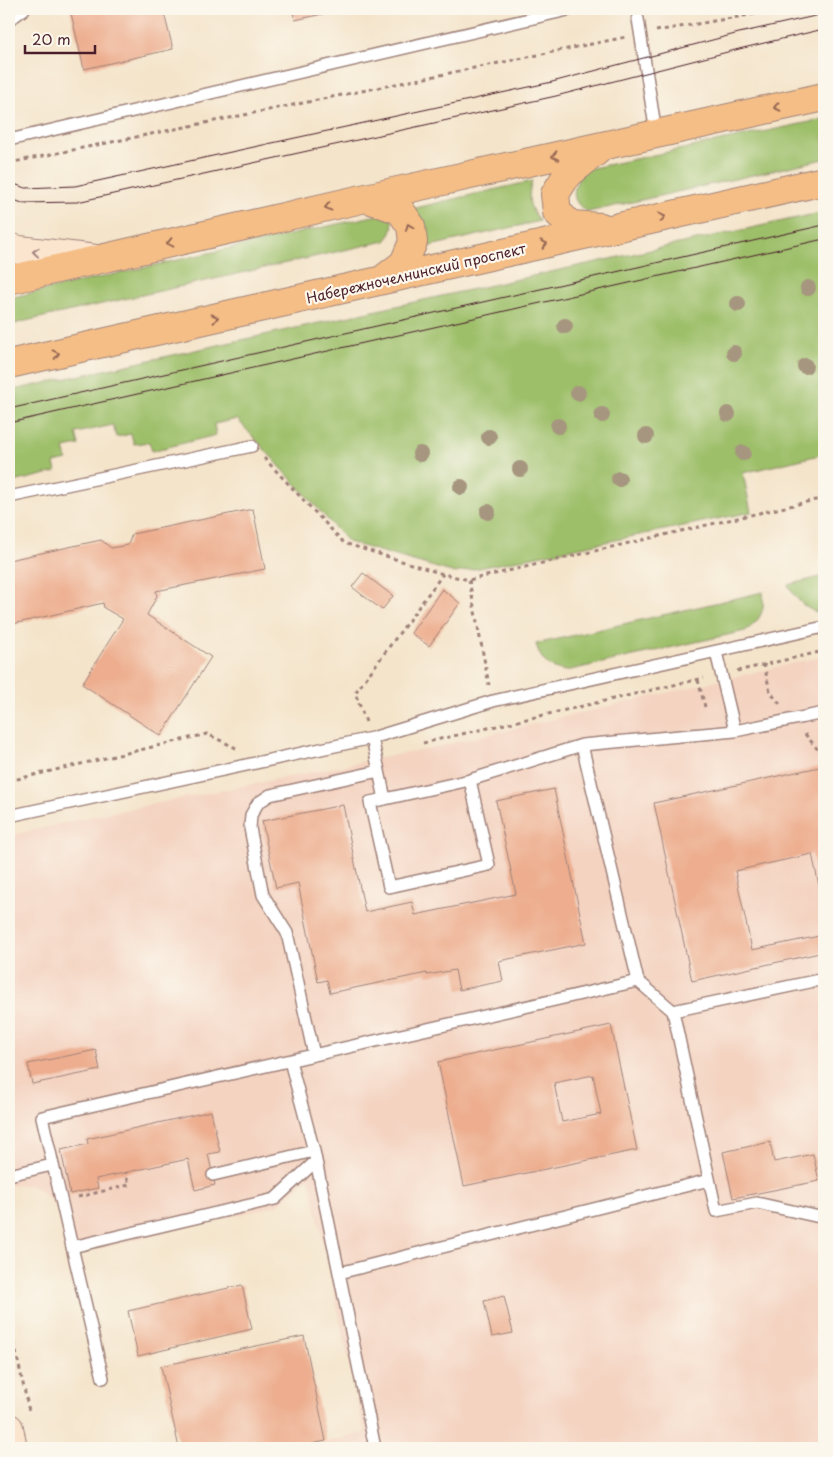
<svg xmlns="http://www.w3.org/2000/svg" width="833" height="1457" font-family="'Playpen Sans',sans-serif">
<style>
.built{fill:#f4d3c1}
.green{fill:#9dbf69;stroke:#746f4a}
.building{fill:#edad8e;fill-rule:evenodd}
.lines{fill:none;stroke-linecap:round;stroke-linejoin:round}
.lane-casing{stroke:#9f827a;stroke-width:14}
.secondary-casing{stroke:#9f827a;stroke-width:30}
.primary-casing{stroke:#9f827a;stroke-width:30}
.path{stroke:#9f827a;stroke-width:3;stroke-dasharray:4 4;stroke-linecap:butt}
.lane{stroke:#fff;stroke-width:11}
.secondary{stroke:#fbe5cf;stroke-width:28}
.primary{stroke:#f5be86;stroke-width:28}
.tram{stroke:#4a1f2b;stroke-width:1}
.tree{fill:#a6967f}
.oneway{stroke:#976754}
.oneway2{stroke:#a2827d}
.labels{text-anchor:middle;dominant-baseline:central;stroke-width:4.5;stroke-linejoin:round;paint-order:stroke}
.street-label{font-size:14px;fill:#4a1f2b;stroke:#fbf7ec}
</style>
<rect width="100%" height="100%" fill="#fbf7ec"/>
<filter id="ink" filterUnits="userSpaceOnUse"><feTurbulence type="fractalNoise" baseFrequency=".02" numOctaves="2"/><feDisplacementMap in="SourceGraphic" scale="10" xChannelSelector="R" yChannelSelector="G"/><feConvolveMatrix kernelMatrix="1 2 1 2 8 2 1 2 1" color-interpolation-filters="sRGB"/></filter>
<filter id="wash" filterUnits="userSpaceOnUse"><feTurbulence type="fractalNoise" baseFrequency=".0096" numOctaves="4" result="noise"/><feDisplacementMap in="SourceGraphic" scale="20" xChannelSelector="R" yChannelSelector="G"/><feGaussianBlur stdDeviation="1.12" result="paint"/><feColorMatrix in="noise" values="0 0 0 0 0 0 0 0 0 0 0 0 0 0 0 0 0 1.4 0 .05"/><feComposite in="paint" operator="in"/></filter>
<g filter="url(#wash)">
<rect width="100%" height="100%" fill="#f4e4ca"/>
<path class="built" d="M824,656V1448H298L364,1433L309,1177L278,1205L68,1256L55,1203L33,1186L18,1184L9,1186V836L84,818L435,747Z"/>
<path class="green" d="M824,119V159L588,212C567,200 574,186 583,170Z
M532,181C527,198 528,207 540,221L421,248L411,209Z
M824,212V454L743,473L751,512L455,573L348,542L237,419L214,424L216,435L152,451L149,442L134,444L131,434L116,437L113,425L76,433L79,445L64,448L67,460L54,463L56,472L9,483V391Z
M382,214L392,220C394,230 391,234 385,241L21,322L9,326V298Z
M824,576V612C809,615 794,597 788,585Z
M763,592C765,611 761,620 745,631L566,671C548,668 541,661 536,644Z"/>
<g id="blocks">
<path class="building" d="M70,9H163L173,49L84,69Z
M292,9H341V10L295,20Z
M253,509L265,569L156,591L157,596L147,615L211,657L161,736L82,684L123,619L104,608L103,603L9,625V560L101,540L111,548L128,545L132,534Z
M363,573L393,596L382,610L352,587Z
M442,589L460,603L429,646L411,633Z
M824,766V908L812,854L735,871L752,950L824,935V952L692,981L654,803Z
M554,789L586,943L499,961L503,981L459,990L455,970L427,975V973L330,993L327,980L318,982L298,883L276,888L262,821L343,805L365,912L412,902L415,915L516,894L496,801Z
M611,1025L637,1150L464,1186L438,1062ZM593,1075L601,1114L562,1122L554,1083Z
M96,1050L100,1070L32,1084L28,1064Z
M211,1111L220,1152L208,1154L215,1185L195,1190L188,1159L96,1179L98,1188L70,1194L61,1150L88,1144L87,1139Z
M770,1142L774,1162L813,1154L819,1181L733,1198L723,1152Z
M242,1285L252,1329L138,1356L128,1311Z
M504,1296L513,1333L492,1337L484,1301Z
M304,1336L326,1441L293,1448H179L161,1366Z"/>
</g>
</g>
<g filter="url(#ink)">
<use href="#blocks" fill-opacity="0" stroke="#9f827a" stroke-width="1"/>
<g class="lines">
<defs>
<path id="lane" d="M638,19L656,133
M9,20L24,9
M9,140L572,9
M9,497L252,446
M716,652L735,731
M372,738L385,799L470,780L582,745L638,981L673,1011L824,979
M582,745L735,731L824,713
M385,799L370,802L389,887L489,865L470,780
M9,816L372,738L493,701L824,627
M673,1011L716,1211L757,1203L824,1218
M314,1055L287,933L263,895L250,828L251,815L258,803L270,795L379,771
M290,1061L314,1151L375,1448
M316,1161L275,1199L72,1247L42,1117L638,981
M9,1175L52,1165
M213,1175L314,1151
M72,1247L103,1378
M339,1273L709,1180"/>
<path id="secondary" d="M9,247L19,250L96,259
M9,1428L13,1448"/>
<path id="primary" d="M598,150L567,175L555,194L557,212L571,225L601,227
M366,198L400,210L411,226L413,242L404,263L382,280
M9,280L366,198L824,97
M9,364L824,181"/>
</defs>
<use href="#lane" class="lane-casing"/>
<use href="#secondary" class="secondary-casing"/>
<use href="#primary" class="primary-casing"/>
<path class="path" d="M656,31L784,9
M9,163L626,37
M264,458L344,543L443,574L469,580L824,498
M469,580L489,685
M764,664L770,692L780,704
M737,671L824,651
M698,680L705,707
M366,722L355,693L443,574
M805,734L824,757
M423,743L704,678
M9,781L207,734L238,749
M78,1197L129,1185L126,1172
M9,1320L29,1411"/>
<use href="#lane" class="lane"/>
<use href="#secondary" class="secondary"/>
<use href="#primary" class="primary"/>
<path class="tram" d="M9,182L25,188L75,186L552,82L739,33L824,14
M9,198L22,203L77,202L556,96L743,48L824,29
M9,409L824,225
M9,423L824,239"/>
</g>
<g class="tree">
<circle cx="808" cy="288" r="8"/>
<circle cx="738" cy="304" r="8"/>
<circle cx="565" cy="326" r="8"/>
<circle cx="734" cy="353" r="8"/>
<circle cx="805" cy="366" r="8"/>
<circle cx="578" cy="393" r="8"/>
<circle cx="728" cy="414" r="8"/>
<circle cx="602" cy="415" r="8"/>
<circle cx="558" cy="426" r="8"/>
<circle cx="646" cy="436" r="8"/>
<circle cx="489" cy="437" r="8"/>
<circle cx="743" cy="453" r="8"/>
<circle cx="420" cy="454" r="8"/>
<circle cx="520" cy="469" r="8"/>
<circle cx="619" cy="479" r="8"/>
<circle cx="461" cy="487" r="8"/>
<circle cx="488" cy="512" r="8"/>
</g>
<defs><path id="oneway-chevron" d="M-2-3.5L2.5 0L-2 3.5" fill="none" stroke-width="1.6" stroke-linecap="round" stroke-linejoin="round" transform="scale(1.25)"/></defs>
<g class="oneway">
<use href="#oneway-chevron" transform="translate(777 107) rotate(168)"/>
<use href="#oneway-chevron" transform="translate(555 156) rotate(168)"/>
<use href="#oneway-chevron" transform="translate(328 207) rotate(167)"/>
<use href="#oneway-chevron" transform="translate(662 217) rotate(-13)"/>
<use href="#oneway-chevron" transform="translate(409 227) rotate(-111)"/>
<use href="#oneway-chevron" transform="translate(170 243) rotate(167)"/>
<use href="#oneway-chevron" transform="translate(544 244) rotate(-13)"/>
<use href="#oneway-chevron" transform="translate(215 318) rotate(-13)"/>
<use href="#oneway-chevron" transform="translate(56 354) rotate(-13)"/>
</g>
<use class="oneway2" href="#oneway-chevron" transform="translate(36 252) rotate(-174)"/>
</g>
<g class="labels">
<g class="street-label">
<text transform="translate(416 273) rotate(-13)">Набережночелнинский проспект</text>
</g>
</g>
<rect width="833" height="1457" fill="none" stroke="#fbf7ec" stroke-width="30"/>
<path d="M25 45v8h70v-8" fill="none" stroke="#4a1f2b" stroke-width="2.5"/>
<text x="32" y="45" font-size="15" fill="#4a1f2b" stroke="#fbf7ec" stroke-width="4" paint-order="stroke">20 m</text>
</svg>
